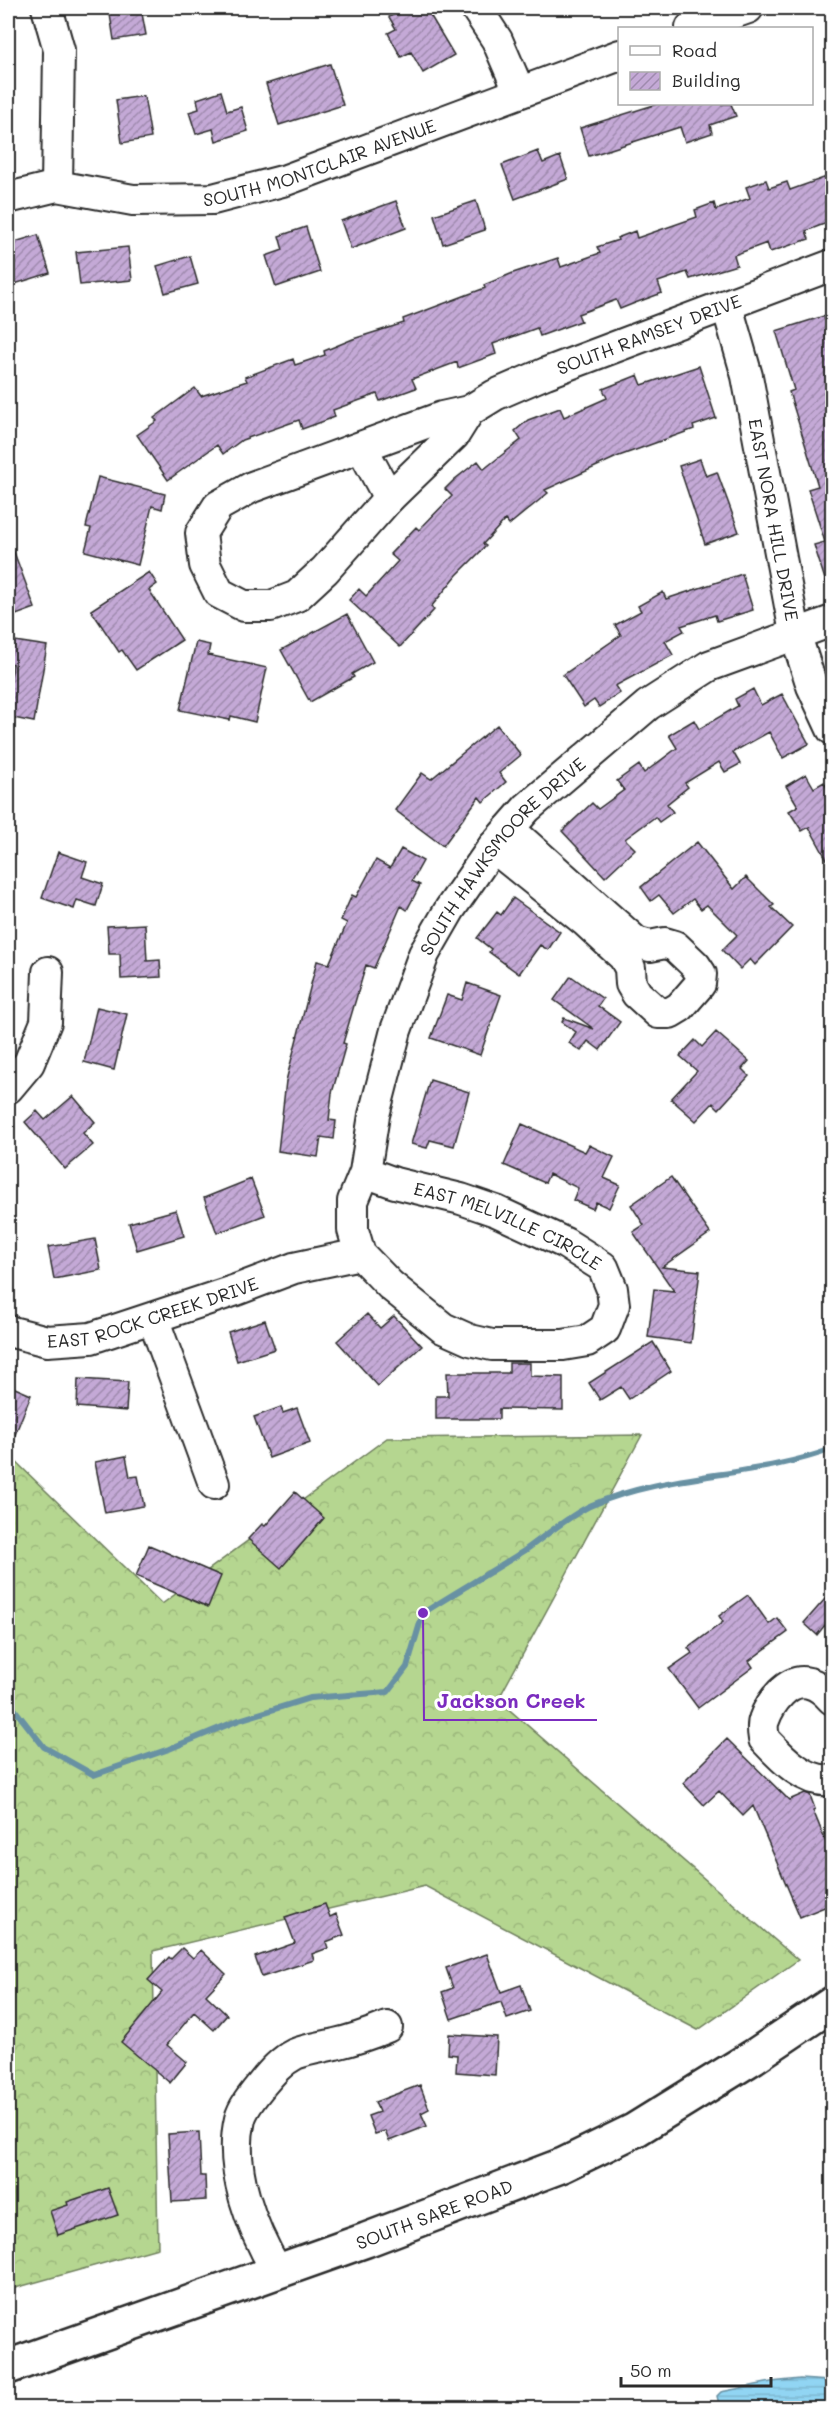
<svg xmlns="http://www.w3.org/2000/svg" width="840" height="2416" font-family="Mali,sans-serif">
<style>
.forest{fill:url(#forest-crowns);stroke:#70805e;stroke-width:1.5}
.water{fill:url(#water-rules);stroke:#6891a3;stroke-width:1.5}
.lines{fill:none;stroke-linecap:round;stroke-linejoin:round}
.stream{stroke:#6891a3;stroke-width:6}
.building{fill:url(#building-hatch);stroke:#2b2b2b;stroke-width:1.5}
.minor-casing{stroke:#2b2b2b;stroke-width:34}
.major-casing{stroke:#2b2b2b;stroke-width:38}
.minor{stroke:#fff;stroke-width:30}
.major{stroke:#fff;stroke-width:33}
.labels{text-anchor:middle;dominant-baseline:central;stroke-width:6;stroke-linejoin:round;paint-order:stroke}
.street-label{font-size:18px;fill:#2b2b2b;stroke:#fff}
.leader{fill:none;stroke:#7b2cbf;stroke-width:2}
.callout-dot{fill:#7b2cbf;stroke:#fff;stroke-width:2}
.callout-label{font-size:20px;text-anchor:middle;font-weight:bold;fill:#7b2cbf;stroke:#fff;stroke-width:6;stroke-linejoin:round;paint-order:stroke}
</style>
<defs>
<pattern id="forest-crowns" width="20" height="18" patternUnits="userSpaceOnUse" patternTransform="scale(1.5)"><rect width="20" height="18" fill="#b5d690"/><path d="M2 6a3 3 0 1 1 6 0M12 15a3 3 0 1 1 6 0" fill="none" stroke="#9cb87c"/></pattern>
<pattern id="water-rules" width="6" height="5" patternUnits="userSpaceOnUse" patternTransform="scale(1.5)"><rect width="6" height="5" fill="#91d5f3"/><path d="M0 2.5h6" fill="none" stroke="#7db7d0"/></pattern>
<pattern id="building-hatch" width="6" height="6" patternUnits="userSpaceOnUse" patternTransform="scale(1.5)"><rect width="6" height="6" fill="#c4a9d6"/><path d="M-1 1l2-2M0 6l6-6M5 7l2-2" fill="none" stroke="#9f8aae"/></pattern>
</defs>
<rect width="100%" height="100%" fill="#fff"/>
<filter id="ink" filterUnits="userSpaceOnUse"><feTurbulence type="fractalNoise" baseFrequency=".0167" numOctaves="2"/><feDisplacementMap in="SourceGraphic" scale="12" xChannelSelector="R" yChannelSelector="G"/><feConvolveMatrix kernelMatrix="1 2 1 2 8 2 1 2 1" color-interpolation-filters="sRGB"/></filter>
<g filter="url(#ink)">
<path class="forest" d="M642,1435L498,1700L798,1960L698,2030L425,1886L153,1951L158,2248L8,2290V1454L162,1604L387,1438Z"/>
<path class="water" d="M800,2379L829,2381L825,2408H720L717,2396L721,2392L771,2382Z"/>
<g class="lines">
<path class="stream" d="M8,1701L44,1747L94,1775L169,1749L239,1720L310,1698L388,1692L407,1667L423,1613C456,1592 491,1572 524,1551C544,1537 571,1514 592,1505C669,1472 755,1478 832,1449"/>
</g>
<path class="building" d="M109,8H141L146,35L114,40Z
M406,8H426L454,55L423,73L411,52L401,57L388,33L396,29L389,17Z
M330,64L343,105L279,125L266,84Z
M221,91L227,111L241,107L248,131L216,141L213,129L196,134L189,112L199,109L197,99Z
M144,96L151,138L122,143L116,100Z
M657,104H731L736,116L710,125L712,133L685,142L680,127L589,156L580,128Z
M538,151L543,163L560,156L568,179L515,199L502,165Z
M832,175V221L806,231L809,239L770,252L767,243L734,255L737,265L690,279L687,272L658,282L662,293L635,303L620,309L616,300L578,314L581,321L540,336L537,328L493,344L496,354L458,368L457,362L412,379L416,388L380,401L377,394L333,410L335,417L302,429L299,420L242,440L223,454L217,445L168,480L137,435L157,421L154,418L195,388L201,396L247,381L245,377L293,359L295,365L325,355L324,351L353,339L404,323L403,319L485,288L484,285L513,273L558,258L561,267L600,253L597,247L618,240L617,238L635,231L637,238L697,217L695,210L714,203L716,210L750,198L746,187L766,180L769,188L787,182L790,190Z
M396,201L406,228L351,249L341,221Z
M476,201L485,230L443,244L434,215Z
M306,227L320,272L276,287L266,256L283,250L279,236Z
M38,235L50,273L8,286V244Z
M128,247L132,280L80,285L76,252Z
M190,256L198,284L165,293L157,266Z
M824,316L829,332L832,331V592H829L814,545L825,542L808,489L818,486L789,392L794,390L776,331Z
M699,366L716,418L693,426L694,429L619,456L545,490L548,493L509,525L505,520L483,544L486,546L457,575L431,607L434,610L400,647L349,600L359,589L366,596L398,561L390,554L416,527L419,530L452,496L445,489L455,479L478,461L484,469L521,440L515,431L528,420L560,408L564,417L607,398L603,389L638,375L642,385Z
M700,459L706,476L717,472L739,532L705,544L679,466Z
M98,477L165,494L162,509L152,506L138,565L85,551L91,528L86,527Z
M8,539H9L35,608L8,618Z
M149,572L157,584L149,590L182,640L136,670L122,650L119,652L91,610Z
M742,574L753,610L717,621L715,615L681,626L684,631L665,641L673,655L615,686L620,693L599,707L594,700L584,707L563,675L621,635L615,625L641,611L638,606L663,592L666,599Z
M347,614L373,662L352,674L354,677L310,702L281,650Z
M8,640L47,646L34,722L8,717V698L13,664L8,663Z
M196,642L210,645L208,655L267,668L255,722L231,716L230,720L180,710Z
M753,689L761,705L782,694L809,744L783,758L769,732L733,752L740,764L725,772L719,762L685,783L688,787L667,804L673,812L659,822L655,817L625,839L635,849L605,877L562,831L592,803L598,809L624,790L617,781L639,765L644,773L677,748L669,735L694,720L699,729L738,706L735,699Z
M497,725L521,755L499,773L506,782L483,802L479,797L443,846L395,810L422,773L431,779Z
M806,774L814,788L824,782L832,797V869L809,827L802,831L789,811L798,806L786,786Z
M697,842L734,889L746,877L774,905L771,907L792,927L755,965L750,959L740,969L722,950L737,935L707,905L701,909L693,899L674,913L659,895L651,901L641,887Z
M401,849L423,861L412,881L420,885L407,910L401,906L374,968L366,965L343,1043L346,1044L332,1093L329,1120L336,1121L334,1139L321,1137L318,1157L278,1151L286,1081L317,961L329,964L347,923L341,920L352,895L356,897L376,860L390,868Z
M58,852L87,862L82,877L103,884L96,906L77,900L74,909L42,898Z
M513,898L560,932L548,950L540,945L519,974L489,952L491,949L477,938L497,912L501,915Z
M145,924L147,961L160,960L161,977L121,979L120,954H109L107,926Z
M571,976L603,999L598,1006L620,1022L600,1050L588,1041L581,1051L569,1043L576,1032L562,1022L564,1018L594,1029L554,1000Z
M467,983L501,995L480,1055L431,1038L447,995L462,1000Z
M97,1007L127,1014L114,1070L84,1062Z
M716,1032L749,1061L742,1069L749,1076L719,1109L713,1103L696,1121L671,1099L697,1071L680,1056L695,1040L702,1047Z
M430,1080L469,1092L454,1146L430,1140L427,1148L411,1144Z
M73,1096L95,1122L83,1133L93,1145L65,1169L25,1122L37,1111L45,1120Z
M522,1124L585,1152L589,1145L614,1157L604,1178L620,1185L609,1208L596,1202L593,1209L573,1200L578,1188L549,1174L545,1183L504,1165Z
M671,1177L710,1233L662,1267L700,1271L691,1343L648,1337L654,1289L674,1291L633,1232L644,1225L631,1205Z
M251,1179L265,1215L217,1233L204,1198Z
M176,1210L184,1236L137,1250L129,1223Z
M95,1239L101,1270L54,1279L48,1247Z
M367,1314L380,1328L394,1316L422,1346L378,1386L337,1341Z
M265,1320L275,1349L237,1361L228,1332Z
M653,1342L671,1371L629,1399L621,1387L600,1400L589,1383Z
M509,1363H530V1376L563,1377V1410L499,1409V1419H436V1396H448L447,1373H509Z
M78,1379L128,1382L126,1411L77,1407Z
M8,1385L31,1395L8,1452Z
M281,1407L283,1413L297,1408L310,1443L269,1458L254,1417Z
M126,1456L130,1477L138,1476L144,1506L105,1513L95,1462Z
M295,1492L324,1518L281,1568L248,1539L262,1524L265,1526Z
M149,1545L221,1576L208,1607L136,1576Z
M832,1591V1632L825,1625L817,1635L804,1623Z
M748,1595L769,1624L777,1618L788,1632L749,1661L753,1667L698,1708L669,1669L692,1653L688,1648L723,1622L719,1616Z
M727,1739L789,1800L805,1793L810,1795L815,1809L813,1810L832,1857V1904L800,1917L753,1806L743,1816L719,1791L704,1805L683,1783Z
M325,1904L330,1917L336,1914L344,1935L326,1942L328,1948L312,1954L314,1960L262,1977L255,1957L295,1943L285,1917Z
M182,1948L193,1958L201,1950L226,1974L206,1995L227,2015L214,2030L194,2012L167,2045L187,2062L170,2083L121,2042L162,1992L148,1980L169,1957L171,1959Z
M487,1954L501,1992L521,1985L530,2011L507,2019L501,2002L451,2019L442,1992L453,1988L446,1968Z
M449,2034L497,2037L495,2075L456,2072L457,2055L448,2054Z
M420,2085L429,2109L421,2113L427,2126L389,2141L385,2131L375,2134L368,2116L379,2112L375,2102Z
M199,2132L201,2176H205L206,2200L172,2202L168,2134Z
M108,2188L118,2215L58,2235L50,2211L68,2205L67,2202Z"/>
<g class="lines">
<defs>
<g id="minor">
<path d="M47,8L59,50L57,186"/>
<path d="M476,8L497,40L519,91"/>
<path d="M691,28L748,8"/>
<path id="s1" d="M8,198L57,186L133,200L213,199L286,180L620,55"/>
<path id="s2" d="M727,306L747,376L795,633L812,686L832,729"/>
<path id="s3" d="M469,411L454,435L389,498L325,570L297,596L271,606H244L219,593L205,565L201,533L218,506L252,487L442,417L469,411L495,395L546,373L832,265"/>
<path d="M362,448L389,498"/>
<path d="M493,847L585,921L624,957L630,968L631,984L637,994L658,1013H670L680,1007L700,984L701,974L695,965L675,946L665,943L650,946L636,942L509,829"/>
<path d="M8,1088L29,1063L46,1022L48,972"/>
<path id="s4" d="M365,1172L395,1183L461,1199L496,1211L565,1243L603,1267L612,1289L614,1305L605,1329L587,1341L563,1345H492L470,1340L443,1328L390,1285L360,1254L353,1230V1201L365,1172L374,1115L396,1030L424,954L450,909L493,847L527,808L648,705L709,666L832,621"/>
<path d="M153,1318L214,1484"/>
<path id="s5" d="M8,1331L47,1341L91,1338L236,1290L294,1268L360,1254"/>
<path d="M832,1699C826,1692 817,1685 809,1683C788,1677 770,1703 764,1720C762,1725 763,1733 764,1739C781,1757 805,1784 832,1780"/>
<path d="M277,2271C252,2229 228,2169 240,2119C243,2107 254,2094 262,2084C271,2073 281,2061 295,2054C307,2049 323,2047 335,2044C353,2040 370,2034 387,2027"/>
</g>
<g id="major">
<path id="s6" d="M8,2367L366,2240L563,2165L635,2130L753,2057L832,2004"/>
</g>
</defs>
<use href="#minor" class="minor-casing"/>
<use href="#major" class="major-casing"/>
<use href="#minor" class="minor"/>
<use href="#major" class="major"/>
</g>
</g>
<g class="labels">
<g class="street-label">
<text stroke="none"><textPath href="#s1" startOffset="320">SOUTH MONTCLAIR AVENUE</textPath></text>
<text stroke="none"><textPath href="#s3" startOffset="897">SOUTH RAMSEY DRIVE</textPath></text>
<text stroke="none"><textPath href="#s2" startOffset="219">EAST NORA HILL DRIVE</textPath></text>
<text stroke="none"><textPath href="#s4" startOffset="1042">SOUTH HAWKSMOORE DRIVE</textPath></text>
<text stroke="none"><textPath href="#s4" startOffset="153">EAST MELVILLE CIRCLE</textPath></text>
<text stroke="none"><textPath href="#s5" startOffset="150">EAST ROCK CREEK DRIVE</textPath></text>
<text stroke="none"><textPath href="#s6" startOffset="453">SOUTH SARE ROAD</textPath></text>
</g>
</g>
<path class="leader" d="M423 1613L424 1720H597"/>
<circle class="callout-dot" cx="423" cy="1613" r="6"/>
<g class="callout-label">
<text x="511" y="1708">Jackson Creek</text>
</g>
<rect width="840" height="2416" fill="none" stroke="#fff" stroke-width="30"/>
<rect x="15" y="15" width="810" height="2386" fill="none" stroke="#2b2b2b" stroke-width="2" filter="url(#ink)"/>
<rect x="618" y="27" width="195" height="78" fill="#ffffff" stroke="#aaaaaa" stroke-width="1.5"/>
<rect x="630" y="46" width="30" height="9" fill="#ffffff" stroke="#aaaaaa" stroke-width="1.5"/>
<text x="672" y="57" font-size="18" fill="#2b2b2b">Road</text>
<rect x="630" y="72" width="30" height="18" fill="url(#building-hatch)" stroke="#aaaaaa" stroke-width="1.5"/>
<text x="672" y="87" font-size="18" fill="#2b2b2b">Building</text>
<path d="M621 2377v9h150v-9" fill="none" stroke="#2b2b2b" stroke-width="3"/>
<text x="630" y="2377" font-size="18" fill="#2b2b2b" stroke="#ffffff" stroke-width="4.5" paint-order="stroke">50 m</text>
</svg>
